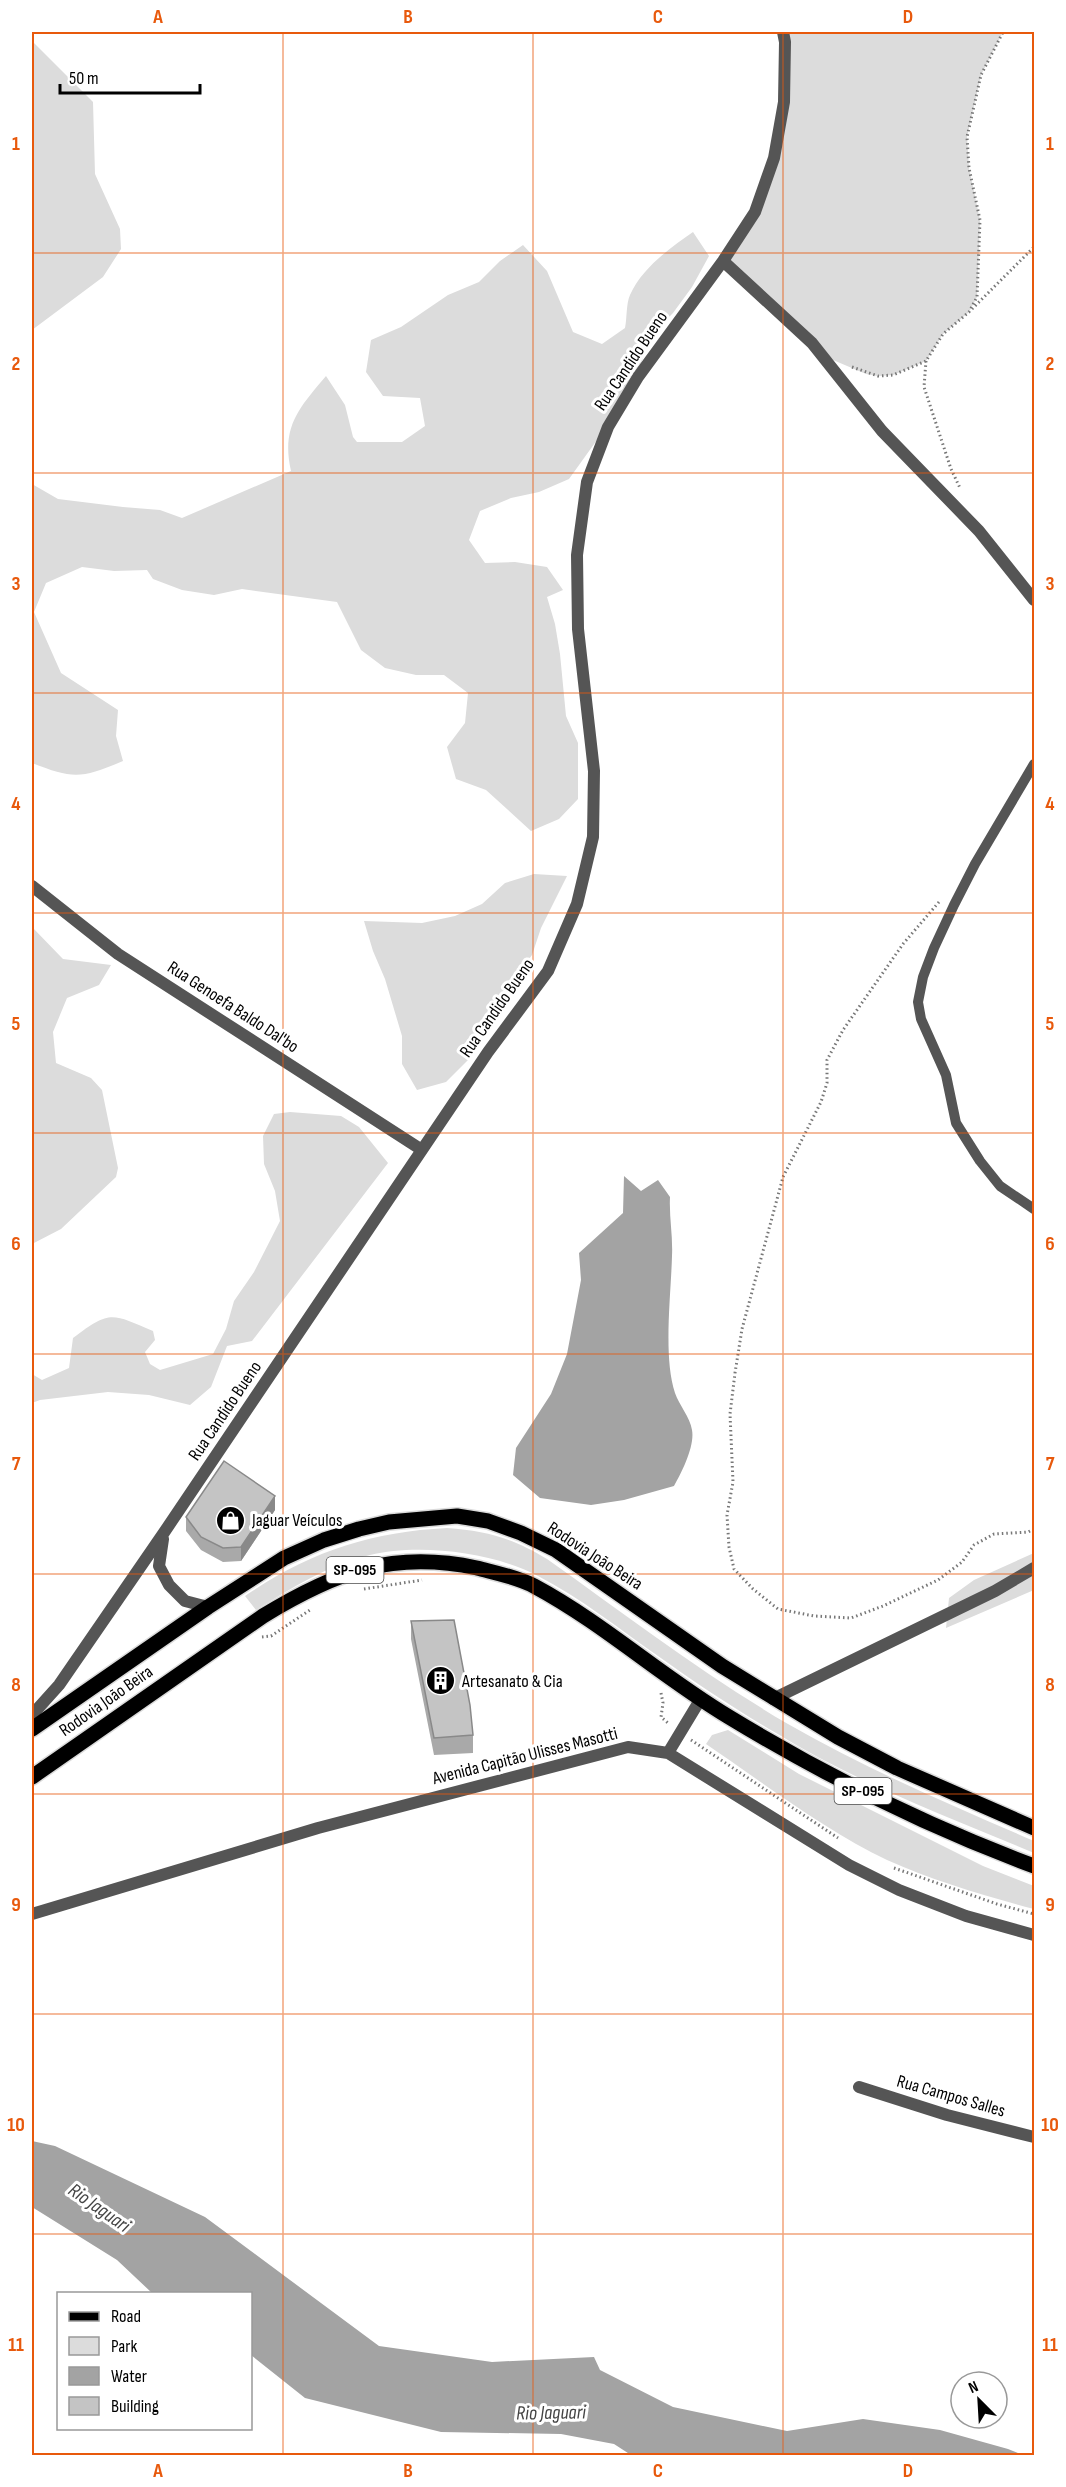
<svg xmlns="http://www.w3.org/2000/svg" width="1066" height="2487" font-family="'Sofia Sans Condensed',sans-serif">
<style>
.green{fill:#dcdcdc}
.water{fill:#a3a3a3}
.lines{fill:none;stroke-linecap:round;stroke-linejoin:round}
.primary-casing{stroke:#dbdbdb;stroke-width:18}
.path{stroke:#777;stroke-width:3;stroke-dasharray:1.5 3;stroke-linecap:butt}
.service{stroke:#555;stroke-width:10}
.minor{stroke:#555;stroke-width:12}
.primary{stroke:#000;stroke-width:15}
.wall{fill:#a9a9a9}
.shaded-wall{fill:#898989}
.building{fill:#c4c4c4;stroke:#898989;stroke-width:1.5}
.grid{fill:none;stroke:#e8590c;stroke-width:1.5;stroke-opacity:0.55}
.labels{text-anchor:middle;dominant-baseline:central;stroke-width:6;stroke-linejoin:round;paint-order:stroke}
.shield{fill:#fff;stroke:#4c4c4c;stroke-width:1.5}
.shield-label{font-size:16px;font-weight:bold;fill:#000}
.street-label{font-size:18px;fill:#000;stroke:#fff}
.poi-label{font-size:18px;fill:#000;stroke:#fff;text-anchor:start}
.water-label{font-size:20px;font-style:italic;fill:#444;stroke:#fff}
.neatline{fill:none;stroke:#e8590c;stroke-width:2}
.grid-label{font-size:20px;text-anchor:middle;font-weight:bold;fill:#e8590c}
</style>
<rect width="100%" height="100%" fill="#fff"/>
<path class="green" d="M783,32H1003L981,75L967,137L969,168L980,220L977,297L969,312L943,334L926,361L893,375L878,376L866,374L833,360L723,261L755,212L774,158Z
M32,41L93,102L95,174L120,229L121,249L103,277L32,330Z
M693,232L709,256L692,287L673,313L652,334L641,363L607,426L569,479L539,492L511,498L480,511L469,540L485,563L515,562L547,567L563,590L547,597L555,624L560,654L566,716L578,743V799L559,819L531,831L486,790L456,779L447,747L465,723L468,693L444,675H416L385,668L361,650L337,602L242,589L214,595L182,590L153,579L147,570L114,571L82,567L46,583L34,612L61,673L118,710L116,736L123,761C81,779 73,779 32,763V484L58,499L123,507L160,510L182,518L291,471C281,427 299,408 326,376L345,405L353,437L357,442H402L425,426L420,398L383,396L366,372L371,340L401,327L448,295L479,282L500,261L523,245L547,271L573,332L602,344L625,328C627,318 626,304 630,295C642,268 670,248 693,232Z
M534,874L567,876L541,928L532,955L514,979L468,1060L446,1082L417,1090L402,1064V1036L385,979L373,951L364,921L422,923L455,916L482,904L505,883Z
M32,927L63,959L111,965L99,985L67,998L53,1032L56,1063L91,1078L102,1090L118,1168L116,1177L61,1229L32,1244Z
M290,1112L341,1116L359,1127L388,1163L252,1341L227,1346L211,1387L190,1405L149,1395L108,1392L40,1400L32,1403V1374L42,1380L69,1368L73,1338C110,1310 111,1313 153,1331L155,1340L145,1352L150,1364L160,1370L213,1354L226,1329L234,1301L254,1272L280,1221L275,1191L264,1164L263,1136L274,1114Z
M447,1528C487,1531 512,1538 547,1559C626,1615 704,1675 788,1724C866,1769 951,1805 1034,1841V1853C946,1816 857,1783 776,1733C735,1709 697,1684 658,1656C619,1629 581,1598 538,1576C493,1552 419,1543 370,1555C328,1565 292,1588 256,1610L245,1596C309,1552 370,1532 447,1528Z
M1034,1553V1590L946,1628L949,1598L974,1580Z
M728,1730L799,1774L983,1866L1034,1886V1909C985,1896 934,1881 887,1860C826,1831 762,1782 706,1744L712,1735Z"/>
<path class="water" d="M624,1176L641,1191L658,1180L670,1197C669,1217 673,1236 672,1256C671,1295 663,1357 675,1393C679,1405 690,1417 692,1430C695,1446 682,1472 674,1486L624,1500L591,1505L540,1498L513,1475L516,1448L551,1394L567,1354L581,1280L579,1253L623,1213Z
M32,2141L55,2146L205,2217L379,2346L492,2362L594,2357L600,2370L673,2407L787,2431L863,2419L940,2430L1008,2449L1023,2455H631L614,2444L561,2434L441,2432L305,2398L251,2355L250,2294L152,2293L117,2260L32,2207Z"/>
<g class="lines">
<defs>
<path id="primary" d="M32,1729L208,1607L284,1558L324,1540L359,1529L389,1522L457,1516L488,1521L521,1533L556,1550L722,1666L838,1737L897,1768L1034,1828
M32,1777L263,1616C335,1572 392,1550 477,1568C496,1573 517,1577 534,1586C603,1623 662,1677 729,1717C826,1776 929,1827 1034,1866"/>
</defs>
<use href="#primary" class="primary-casing"/>
<path class="path" d="M972,309L1034,247
M926,361L924,387L951,469L960,488
M852,367L878,376L893,375L926,361L943,334L969,312L977,297L980,220L969,168L967,137L981,75L1003,32
M939,902L903,944L843,1030L827,1060V1083L821,1102L783,1177L742,1329L735,1373L730,1414L733,1482L727,1515L729,1547L734,1569L753,1589L778,1609L814,1616L851,1618L883,1606L938,1580L962,1562L974,1545L994,1534L1028,1532L1034,1529
M364,1589L422,1580
M262,1637L271,1636L310,1610
M661,1693L663,1703L661,1717L669,1724
M691,1740L838,1838
M894,1868L997,1904L1034,1914"/>
<path class="service" d="M1034,764L975,864L954,905L934,948L923,977L918,1002L921,1019L946,1075L956,1123L980,1161L1000,1186L1034,1209"/>
<path class="minor" d="M723,261L812,343L882,431L979,531L1034,600
M32,886L118,954L422,1150
M163,1539L159,1566L169,1585L185,1601L208,1607
M773,1699L995,1591L1034,1568
M32,1715L59,1685L163,1534L488,1052L548,971L577,904L593,837L594,771L578,629L577,555L587,482L608,427L638,377L723,261L755,212L774,158L784,102L785,42L783,32
M668,1753L700,1700
M32,1914L318,1828L628,1747L668,1753L849,1865L899,1890L966,1916L1034,1935
M859,2087L947,2115L1034,2137"/>
<use href="#primary" class="primary"/>
</g>
<path class="wall" d="M275,1510L241,1561L223,1562L201,1550L186,1531V1517Z
M411,1621L473,1735V1753L434,1755L411,1639Z"/>
<path class="shaded-wall" d="M275,1496V1510L241,1561V1547Z"/>
<path class="building" d="M224,1461L275,1496L241,1547L223,1548L201,1537L186,1517Z
M454,1620L470,1705L473,1735L434,1738L411,1621Z"/>
<path class="grid" d="M283,32V2456M533,32V2456M783,32V2456M32,253H1034M32,473H1034M32,693H1034M32,913H1034M32,1133H1034M32,1354H1034M32,1574H1034M32,1794H1034M32,2014H1034M32,2234H1034"/>
<defs>
<symbol id="shop-disc" viewBox="-11 -11 22 22"><circle r="9.5" fill="#000" stroke="#fff"/><path d="M-5-2.5h2.3a2.7 3.5 0 0 1 5.4 0H5L5.5 6h-11ZM-1.5-2.5h3a1.5 2.3 0 0 0-3 0Z" fill="#fff"/></symbol>
<symbol id="building-disc" viewBox="-11 -11 22 22"><circle r="9.5" fill="#000" stroke="#fff"/><path d="M-4-6H4V6H1V3H-1V6H-4ZM-2.5-4.3h1.7v1.8h-1.7ZM.8-4.3h1.7v1.8H.8ZM-2.5-1h1.7V.8h-1.7ZM.8-1h1.7V.8H.8Z" fill="#fff"/></symbol>
</defs>
<g fill-rule="evenodd">
<use href="#shop-disc" x="214" y="1504" width="33" height="33"/>
<use href="#building-disc" x="424" y="1664" width="33" height="33"/>
</g>
<g class="labels">
<g class="shield">
<rect x="326.5" y="1557" width="57" height="26" rx="4.5"/>
<rect x="834.5" y="1778" width="57" height="26" rx="4.5"/>
</g>
<g class="shield-label">
<text x="355" y="1570">SP-095</text>
<text x="863" y="1791">SP-095</text>
</g>
<g class="street-label">
<text transform="translate(631 361) rotate(-56)">Rua Candido Bueno</text>
<text transform="translate(233 1007) rotate(33)">Rua Genoefa Baldo Dal'bo</text>
<text transform="translate(497 1008) rotate(-55)">Rua Candido Bueno</text>
<text transform="translate(225 1411) rotate(-56)">Rua Candido Bueno</text>
<text transform="translate(595 1556) rotate(33)">Rodovia João Beira</text>
<text transform="translate(106 1701) rotate(-35)">Rodovia João Beira</text>
<text transform="translate(525 1756) rotate(-14)">Avenida Capitão Ulisses Masotti</text>
<text transform="translate(951 2096) rotate(16)">Rua Campos Salles</text>
</g>
<g class="poi-label">
<text x="252" y="1520">Jaguar Veículos</text>
<text x="462" y="1681">Artesanato &amp; Cia</text>
</g>
<g class="water-label">
<text transform="translate(99 2208) rotate(35)">Rio Jaguari</text>
<text transform="translate(551 2413) rotate(-1)">Rio Jaguari</text>
</g>
</g>
<rect width="1066" height="2487" fill="none" stroke="#ffffff" stroke-width="66"/>
<rect x="57" y="2292" width="195" height="138" fill="#ffffff" stroke="#999999" stroke-width="1.5"/>
<rect x="69" y="2312" width="30" height="9" fill="#000000" stroke="#999999" stroke-width="1.5"/>
<text x="111" y="2322" font-size="18" fill="#000000">Road</text>
<rect x="69" y="2337" width="30" height="18" fill="#dcdcdc" stroke="#999999" stroke-width="1.5"/>
<text x="111" y="2352" font-size="18" fill="#000000">Park</text>
<rect x="69" y="2367" width="30" height="18" fill="#a3a3a3" stroke="#999999" stroke-width="1.5"/>
<text x="111" y="2382" font-size="18" fill="#000000">Water</text>
<rect x="69" y="2397" width="30" height="18" fill="#c4c4c4" stroke="#999999" stroke-width="1.5"/>
<text x="111" y="2412" font-size="18" fill="#000000">Building</text>
<g transform="translate(979 2400) rotate(336)"><circle r="28" fill="#ffffff" stroke="#999999" stroke-width="1.5"/>
<path d="M0-4.5L10 22L0 15L-10 22Z" fill="#000000"/>
<text y="-9" font-size="16" font-weight="bold" text-anchor="middle" fill="#000000">N</text>
</g>
<path d="M60 84v9h140v-9" fill="none" stroke="#000000" stroke-width="3"/>
<text x="69" y="84" font-size="18" fill="#000000" stroke="#ffffff" stroke-width="4.5" paint-order="stroke">50 m</text>
<rect x="33" y="33" width="1000" height="2421" class="neatline"/>
<g class="grid-label">
<text x="158" y="23">A</text>
<text x="408" y="23">B</text>
<text x="658" y="23">C</text>
<text x="908" y="23">D</text>
<text x="16" y="150">1</text>
<text x="1050" y="150">1</text>
<text x="16" y="370">2</text>
<text x="1050" y="370">2</text>
<text x="16" y="590">3</text>
<text x="1050" y="590">3</text>
<text x="16" y="810">4</text>
<text x="1050" y="810">4</text>
<text x="16" y="1030">5</text>
<text x="1050" y="1030">5</text>
<text x="16" y="1250">6</text>
<text x="1050" y="1250">6</text>
<text x="16" y="1470">7</text>
<text x="1050" y="1470">7</text>
<text x="16" y="1691">8</text>
<text x="1050" y="1691">8</text>
<text x="16" y="1911">9</text>
<text x="1050" y="1911">9</text>
<text x="16" y="2131">10</text>
<text x="1050" y="2131">10</text>
<text x="16" y="2351">11</text>
<text x="1050" y="2351">11</text>
<text x="158" y="2477">A</text>
<text x="408" y="2477">B</text>
<text x="658" y="2477">C</text>
<text x="908" y="2477">D</text>
</g>
</svg>
